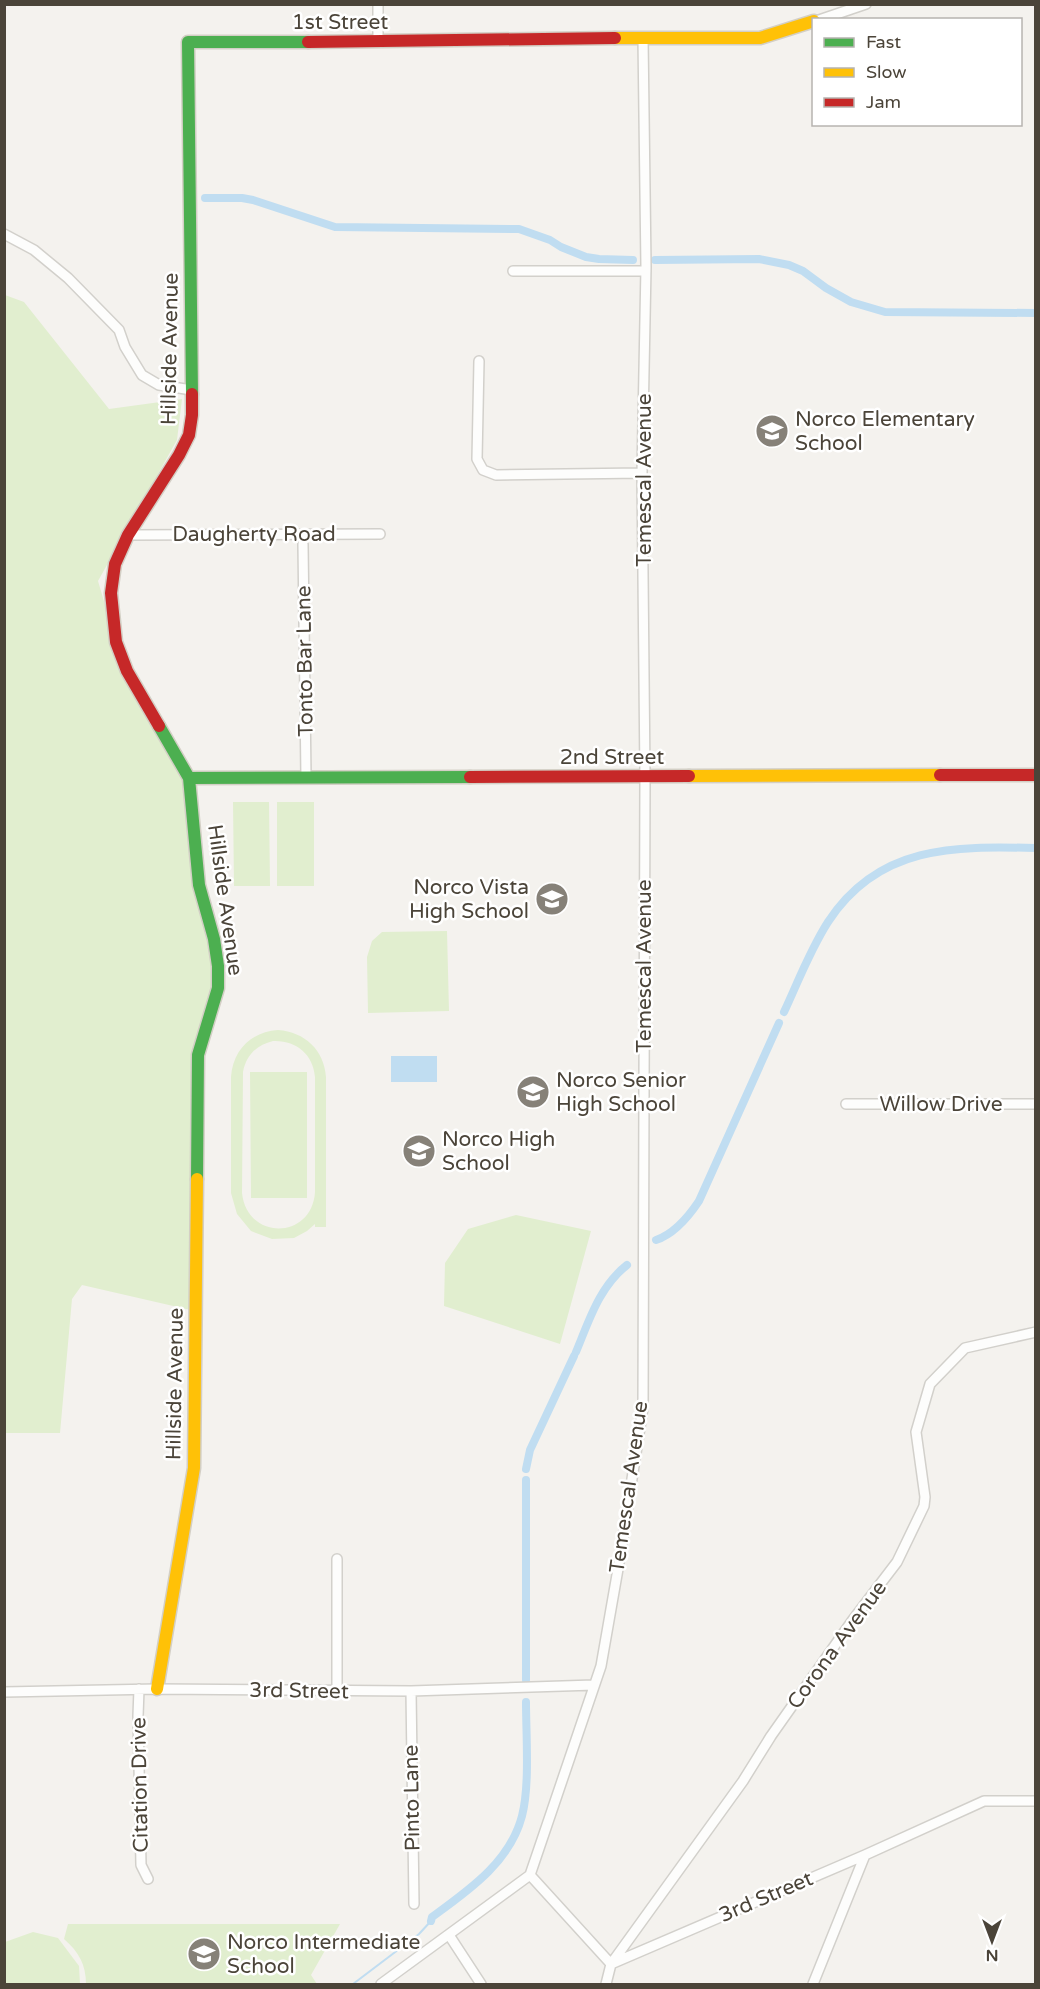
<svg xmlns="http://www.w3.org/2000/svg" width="1040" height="1989" font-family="'Varela Round',sans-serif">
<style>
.green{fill:#e1eecf;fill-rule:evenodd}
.water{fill:#c0ddf1}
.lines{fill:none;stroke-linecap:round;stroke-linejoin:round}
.stream{stroke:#c0ddf1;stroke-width:2}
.canal{stroke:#c0ddf1;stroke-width:8}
.street-casing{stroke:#d2d0cb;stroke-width:12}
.fast-casing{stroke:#d3cfc5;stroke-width:15}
.slow-casing{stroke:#d3cfc5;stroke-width:15}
.jam-casing{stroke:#d3cfc5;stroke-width:15}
.street{stroke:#fdfdfc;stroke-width:9}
.fast{stroke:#4caf50;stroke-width:12}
.slow{stroke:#ffc107;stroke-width:12}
.jam{stroke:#c62828;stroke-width:12}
.labels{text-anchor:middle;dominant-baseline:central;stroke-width:5;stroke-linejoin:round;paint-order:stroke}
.street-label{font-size:21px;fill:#4b4439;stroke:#fff}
.poi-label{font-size:21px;fill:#4b4439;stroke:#fff;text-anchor:start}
</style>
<rect width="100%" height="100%" fill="#f4f2ee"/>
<path class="green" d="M5,295L24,302L109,409L182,399L177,440L98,581L116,642L189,778L199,885L218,966L198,1055L195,1311L82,1285L72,1299L60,1433H5Z
M233,802H269L270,886H234Z
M277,802H314V886H277Z
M447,931L449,1011L368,1013L367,957L372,941L382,932Z
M278,1030C305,1032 324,1050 326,1077V1227H315V1224L307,1231L294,1238L272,1239L251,1231L237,1214L231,1193V1077C233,1050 251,1032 278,1030ZM273,1041C296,1040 313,1054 315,1077V1192C312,1240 247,1241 242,1193L243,1072C246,1055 257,1045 273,1041Z
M250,1072H307V1198H251Z
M516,1215L591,1231L560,1344L444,1306L445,1263L468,1229Z
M68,1924H340L311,1975L317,1984H86C86,1965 79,1952 64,1939Z
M33,1932L58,1938L79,1966L80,1984H5V1942Z"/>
<path class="water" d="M391,1056H437V1082H391Z"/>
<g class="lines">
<path class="stream" d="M353,1984L419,1934L431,1921"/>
<path class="canal" d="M205,198H242L253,200L335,227L519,229L550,240L561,247L586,257L599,259L633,260
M655,260L759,259L789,265L803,271L826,288L851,302L885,312L1036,313
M784,1012C798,982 810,950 828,922C878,845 954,846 1036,848
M656,1240C674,1234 689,1216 699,1201L779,1023
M576,1352C589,1321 599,1287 627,1265
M526,1469L530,1450L574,1356
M526,1480V1680
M431,1921L432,1917C469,1890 510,1862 522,1816C530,1785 526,1735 526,1702"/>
<defs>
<path id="street" d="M378,4V42
M819,20L866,4
M4,234L34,250L68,278L119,330L125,347L142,375L159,385L192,390
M513,271H646
M479,361L477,459L483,470L496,475L642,473
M128,535L380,534
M303,544L306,777
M846,1104H1036
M139,1689L138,1716L141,1865L148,1879
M337,1691V1559
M411,1691L414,1904
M4,1692L157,1689L411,1691L594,1685
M530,1875L611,1964L865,1855L984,1801H1036
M449,1935L481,1984
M381,1984L530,1875L601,1666L618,1569L643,1408L645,777L642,473L646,267L643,38
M606,1984L611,1964L743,1781L771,1736L852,1621L897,1562L924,1506L925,1497L916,1432L930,1384L965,1348L1036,1332
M813,1984L865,1855"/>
<path id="fast" d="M192,394L188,42H308
M159,726L189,778L199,885L214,939L218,966V988L198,1055L197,1179
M189,778L470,777"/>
<path id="slow" d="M615,38H760L814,21
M689,776L940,775
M157,1689L194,1468L197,1179"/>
<path id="jam" d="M308,42L615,38
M159,726L127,671L116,642L111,593L115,564L128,535L179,455L189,435L192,415V394
M940,775H1036
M470,777L689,776"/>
</defs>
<use href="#street" class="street-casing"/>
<use href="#fast" class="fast-casing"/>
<use href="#slow" class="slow-casing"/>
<use href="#jam" class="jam-casing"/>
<use href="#street" class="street"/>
<use href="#fast" class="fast"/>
<use href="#slow" class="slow"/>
<use href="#jam" class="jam"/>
</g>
<defs>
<symbol id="school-disc" viewBox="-11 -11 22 22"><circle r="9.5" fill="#868178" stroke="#fff"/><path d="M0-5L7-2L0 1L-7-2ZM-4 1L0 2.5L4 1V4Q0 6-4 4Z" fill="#fff"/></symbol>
</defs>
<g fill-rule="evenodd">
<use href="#school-disc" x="753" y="412" width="38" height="38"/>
<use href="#school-disc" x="533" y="880" width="38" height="38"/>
<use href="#school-disc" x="514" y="1073" width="38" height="38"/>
<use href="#school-disc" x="400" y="1132" width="38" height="38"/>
<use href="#school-disc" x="185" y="1935" width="38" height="38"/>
</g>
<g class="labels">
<g class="street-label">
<text x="340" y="22">1st Street</text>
<text transform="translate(170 349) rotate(-89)">Hillside Avenue</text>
<text transform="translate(644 480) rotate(-90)">Temescal Avenue</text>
<text x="254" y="534">Daugherty Road</text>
<text transform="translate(305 661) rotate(-91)">Tonto Bar Lane</text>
<text x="612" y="757">2nd Street</text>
<text transform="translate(225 900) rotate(82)">Hillside Avenue</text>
<text transform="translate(644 966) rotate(-90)">Temescal Avenue</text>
<text x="941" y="1104">Willow Drive</text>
<text transform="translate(175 1384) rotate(-89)">Hillside Avenue</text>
<text transform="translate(629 1487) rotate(-82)">Temescal Avenue</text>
<text transform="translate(837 1645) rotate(-54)">Corona Avenue</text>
<text transform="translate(299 1691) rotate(1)">3rd Street</text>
<text transform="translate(140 1785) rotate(-91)">Citation Drive</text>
<text transform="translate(412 1798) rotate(-91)">Pinto Lane</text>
<text transform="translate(766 1897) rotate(-23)">3rd Street</text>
</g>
<g class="poi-label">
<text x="795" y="419">Norco Elementary<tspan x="795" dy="24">School</tspan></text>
<text x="529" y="887" text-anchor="end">Norco Vista<tspan x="529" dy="24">High School</tspan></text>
<text x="556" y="1080">Norco Senior<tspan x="556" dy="24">High School</tspan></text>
<text x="442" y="1139">Norco High<tspan x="442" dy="24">School</tspan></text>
<text x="227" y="1942">Norco Intermediate<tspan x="227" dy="24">School</tspan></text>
</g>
</g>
<rect width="1040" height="1989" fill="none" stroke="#4b4439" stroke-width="12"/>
<rect x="812" y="18" width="210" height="108" fill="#ffffff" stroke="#b7b4b0" stroke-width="1.5"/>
<rect x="824" y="38" width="30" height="9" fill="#4caf50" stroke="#b7b4b0" stroke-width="1.5"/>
<text x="866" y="48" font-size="18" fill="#4b4439">Fast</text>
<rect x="824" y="68" width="30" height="9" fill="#ffc107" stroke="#b7b4b0" stroke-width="1.5"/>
<text x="866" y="78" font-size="18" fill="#4b4439">Slow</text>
<rect x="824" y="98" width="30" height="9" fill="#c62828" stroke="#b7b4b0" stroke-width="1.5"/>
<text x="866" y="108" font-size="18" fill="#4b4439">Jam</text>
<g transform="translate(992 1941) rotate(180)" stroke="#ffffff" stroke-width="4.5" paint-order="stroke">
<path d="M0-4.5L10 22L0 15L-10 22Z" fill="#4b4439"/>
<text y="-9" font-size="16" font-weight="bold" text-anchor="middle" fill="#4b4439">N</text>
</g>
</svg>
